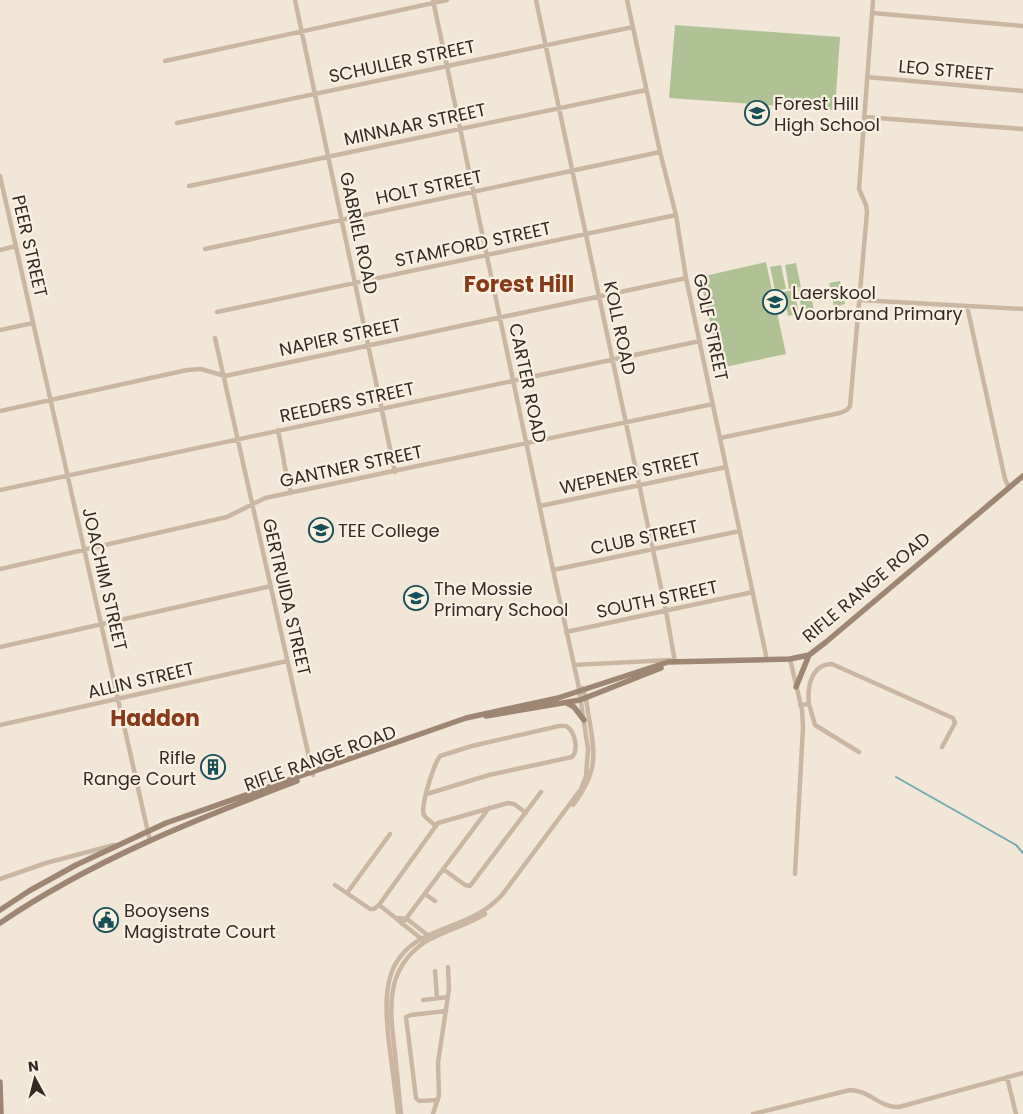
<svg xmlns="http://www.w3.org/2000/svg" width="1023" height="1114" font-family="Poppins,sans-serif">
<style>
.green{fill:#b0c295}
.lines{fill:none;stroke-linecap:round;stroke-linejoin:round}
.stream{stroke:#73aab1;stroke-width:2}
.street{stroke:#cbb7a1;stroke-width:4.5}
.secondary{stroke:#9e8673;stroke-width:5.5}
.labels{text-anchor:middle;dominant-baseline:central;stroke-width:4.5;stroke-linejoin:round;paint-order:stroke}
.street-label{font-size:18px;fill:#352b25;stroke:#faf1e2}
.poi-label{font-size:18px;fill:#352b25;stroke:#faf1e2;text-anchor:start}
.district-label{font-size:22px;font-weight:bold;fill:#893b19;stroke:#faf1e2}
</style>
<rect width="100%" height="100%" fill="#f2e7d6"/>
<path class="green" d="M675,25L840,37L835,110L669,98Z
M766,262L786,354L720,368L700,277Z
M796,263L801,287L789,289L785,265Z
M781,265L786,289L775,291L770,267Z
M840,281L845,304L834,307L829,283Z
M809,287L814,310L802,313L798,289Z
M794,290L799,314L788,316L783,292Z"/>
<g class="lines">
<path class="stream" d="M896,777L1016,845L1023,853"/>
<path class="street" d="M295,0L395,472
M536,0L666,611L675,662
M627,0L660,152L676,215L686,278L767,660
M872,13L1023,26
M165,61L447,0
M867,77L1023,91
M864,117L1023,129
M177,123L633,27
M0,176L150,841
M189,186L646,90
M205,249L660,152
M0,250L16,246
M859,300L1023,309
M967,306L1005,479L1009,488
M217,312L676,215
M0,330L33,323
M215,338L313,775
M0,411L187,370L201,369L225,376L686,278
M278,430L284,461
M720,438L840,413L847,410L850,406L867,212L866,205L859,189L873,0
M284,463L291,493
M0,490L700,341
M540,506L726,467
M0,569L227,517L265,498L713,404
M553,570L740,531
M566,632L753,592
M0,647L271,586
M790,659L802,710L803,727L795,874
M574,665L670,660
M809,704L815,725L859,752
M800,705L809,704C807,688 811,664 832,664L953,718L955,723L942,747
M0,725L287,661
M427,794L489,775L572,757C579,750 575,731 566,726H559L472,746L440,756C434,764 420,806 424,815C426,819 432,822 436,826
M573,805C597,773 596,757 589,718C587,708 587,696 582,688
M443,869L465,885L470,886L541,792
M0,879L46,863L114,845
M335,885L370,909H374L379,905L438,823L508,803L514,804L526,813
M347,893L390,834
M425,894L435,901
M379,905C394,916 407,928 422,939
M398,918L407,919L430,937
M402,924L489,808
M435,971L437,998
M423,1000L448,997
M1007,1077L1016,1114
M438,1100L419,1101L416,1098L406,1017L411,1015L446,1011
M398,1114C395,1087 391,1061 388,1035C385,996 383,959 423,938C452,923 479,920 502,895L581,789L586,776L588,749L578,683L553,570L433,0
M401,1114C399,1094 397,1073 395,1053C390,1011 384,972 422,944C439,932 466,926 485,914
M433,1114L439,1095L438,1063L449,989L448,967
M753,1114L850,1090C869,1090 880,1108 899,1107L1023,1073"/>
<path class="secondary" d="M796,687L809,655
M567,703L574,707L584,720
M486,716L580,700L661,668
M0,910L29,891L76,865L166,823L466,718L558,698L668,662L790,659L809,655L826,642L1023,476
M0,923C91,861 194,820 297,781
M0,1082L1,1114"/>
</g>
<defs>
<symbol id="school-ring" viewBox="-11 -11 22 22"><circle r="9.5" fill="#faf1e2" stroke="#184f58" stroke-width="1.5"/><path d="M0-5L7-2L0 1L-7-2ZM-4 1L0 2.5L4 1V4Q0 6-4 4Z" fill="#184f58"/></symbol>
<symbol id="university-ring" viewBox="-11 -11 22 22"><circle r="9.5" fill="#faf1e2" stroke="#184f58" stroke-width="1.5"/><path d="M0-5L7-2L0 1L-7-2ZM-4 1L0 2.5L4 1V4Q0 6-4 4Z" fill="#184f58"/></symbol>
<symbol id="building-ring" viewBox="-11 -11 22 22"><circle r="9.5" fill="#faf1e2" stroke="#184f58" stroke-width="1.5"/><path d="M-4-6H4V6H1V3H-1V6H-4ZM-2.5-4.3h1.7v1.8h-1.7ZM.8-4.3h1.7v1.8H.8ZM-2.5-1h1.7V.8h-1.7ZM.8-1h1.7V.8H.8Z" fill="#184f58"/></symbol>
<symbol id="civic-ring" viewBox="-11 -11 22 22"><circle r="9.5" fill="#faf1e2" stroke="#184f58" stroke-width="1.5"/><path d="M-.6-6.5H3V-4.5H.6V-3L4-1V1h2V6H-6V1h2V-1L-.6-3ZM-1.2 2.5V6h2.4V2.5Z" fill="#184f58"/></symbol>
</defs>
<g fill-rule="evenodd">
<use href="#school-ring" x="743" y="99" width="28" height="28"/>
<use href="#school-ring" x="761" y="288" width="28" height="28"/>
<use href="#university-ring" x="307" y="516" width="28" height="28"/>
<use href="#school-ring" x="402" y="584" width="28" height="28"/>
<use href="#building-ring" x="199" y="753" width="28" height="28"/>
<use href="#civic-ring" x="92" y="906" width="28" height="28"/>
</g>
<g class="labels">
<g class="street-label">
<text transform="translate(402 61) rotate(-12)">SCHULLER STREET</text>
<text transform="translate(946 70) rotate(5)">LEO STREET</text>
<text transform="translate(415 124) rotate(-12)">MINNAAR STREET</text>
<text transform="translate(429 187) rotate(-12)">HOLT STREET</text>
<text transform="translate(359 233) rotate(78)">GABRIEL ROAD</text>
<text transform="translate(473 244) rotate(-12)">STAMFORD STREET</text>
<text transform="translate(30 246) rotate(77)">PEER STREET</text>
<text transform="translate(711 327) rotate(78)">GOLF STREET</text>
<text transform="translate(620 328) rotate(78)">KOLL ROAD</text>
<text transform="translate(340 337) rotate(-12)">NAPIER STREET</text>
<text transform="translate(528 383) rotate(78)">CARTER ROAD</text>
<text transform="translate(347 402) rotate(-12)">REEDERS STREET</text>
<text transform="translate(351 466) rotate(-12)">GANTNER STREET</text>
<text transform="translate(630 473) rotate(-12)">WEPENER STREET</text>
<text transform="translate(644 537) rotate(-12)">CLUB STREET</text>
<text transform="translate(105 579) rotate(77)">JOACHIM STREET</text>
<text transform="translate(866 587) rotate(-40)">RIFLE RANGE ROAD</text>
<text transform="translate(287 597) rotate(77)">GERTRUIDA STREET</text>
<text transform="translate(657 599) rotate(-12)">SOUTH STREET</text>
<text transform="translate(141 680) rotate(-13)">ALLIN STREET</text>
<text transform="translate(320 758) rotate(-20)">RIFLE RANGE ROAD</text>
</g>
<g class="poi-label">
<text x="774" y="103">Forest Hill<tspan x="774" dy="21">High School</tspan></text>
<text x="792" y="292">Laerskool<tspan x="792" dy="21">Voorbrand Primary</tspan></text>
<text x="338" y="530">TEE College</text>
<text x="434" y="588">The Mossie<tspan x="434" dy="21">Primary School</tspan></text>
<text x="196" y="757" text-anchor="end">Rifle<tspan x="196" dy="21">Range Court</tspan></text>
<text x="124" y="910">Booysens<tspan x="124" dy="21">Magistrate Court</tspan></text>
</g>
<g class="district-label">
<text x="519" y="284">Forest Hill</text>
<text x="155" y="718">Haddon</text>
</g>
</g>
<g transform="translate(35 1079) rotate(353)" stroke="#faf1e2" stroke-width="4" paint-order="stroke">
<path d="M0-4L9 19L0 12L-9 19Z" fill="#352b25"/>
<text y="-8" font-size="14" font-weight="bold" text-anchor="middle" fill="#352b25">N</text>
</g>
</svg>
